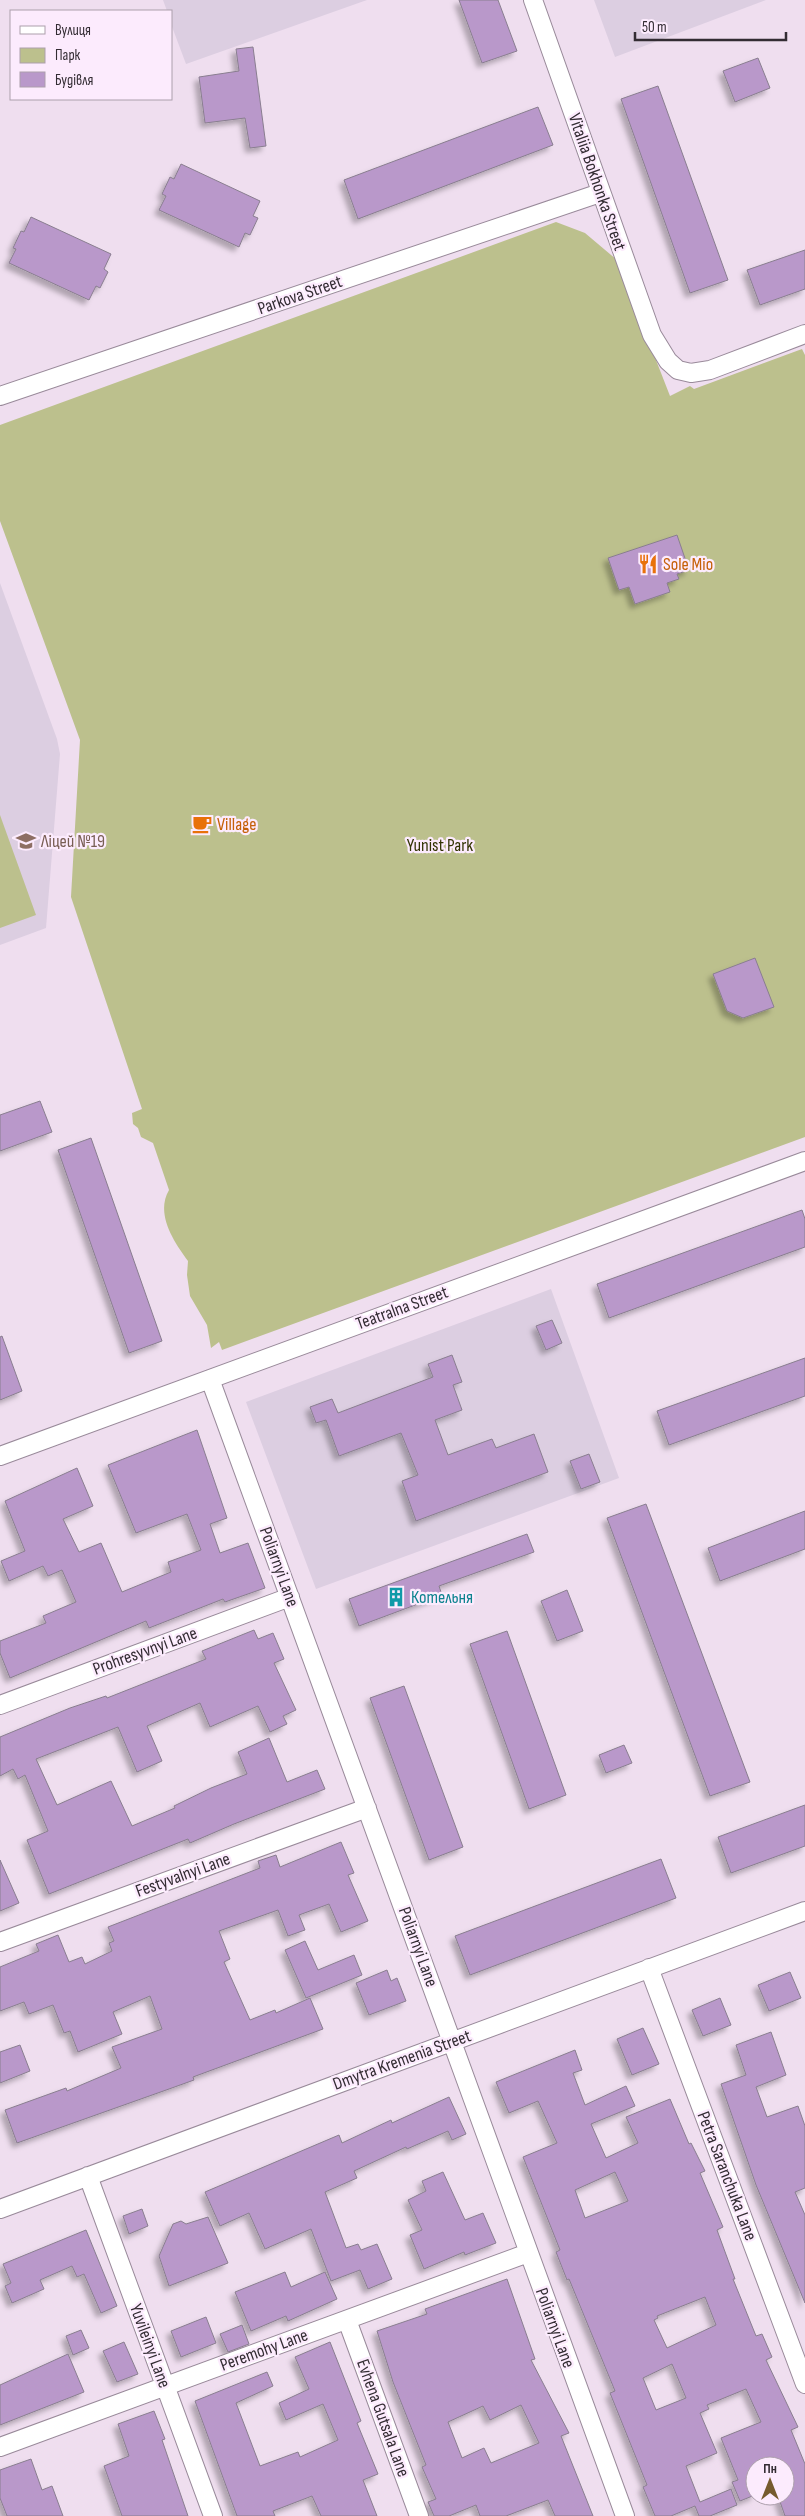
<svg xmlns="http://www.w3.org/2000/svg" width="805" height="2516" font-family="'Sofia Sans Condensed',sans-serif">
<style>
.education{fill:#dccee1}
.green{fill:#bcc08d}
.building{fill:#b998ca;stroke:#897e8f;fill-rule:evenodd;filter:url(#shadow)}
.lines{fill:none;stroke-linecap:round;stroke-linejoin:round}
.street-casing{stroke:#998a9a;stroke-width:20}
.street{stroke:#fff;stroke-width:18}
.labels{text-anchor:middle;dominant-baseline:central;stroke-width:4.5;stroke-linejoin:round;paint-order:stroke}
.street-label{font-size:18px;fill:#332c33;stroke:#fcebfd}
.food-label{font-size:18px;fill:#c56008;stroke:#fcebfd;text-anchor:start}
.education-label{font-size:18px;fill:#785e54;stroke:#fcebfd;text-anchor:start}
.park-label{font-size:18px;fill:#323404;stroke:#fcebfd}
.culture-label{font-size:18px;fill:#0d838f;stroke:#fcebfd;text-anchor:start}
</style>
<defs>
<filter id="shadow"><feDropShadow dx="-4.5" dy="4.5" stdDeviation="2.5" flood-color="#0004"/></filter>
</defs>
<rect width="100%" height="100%" fill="#efdeef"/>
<path class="education" d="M163,0H367L186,64L171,24V11H167Z
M594,0H766L615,57Z
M0,583L57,739L60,754L46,928L0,945Z
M551,1289L619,1478L316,1589L246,1402Z"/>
<path class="green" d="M556,222L585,233L617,260L670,396L690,386L694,389L802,349L805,355V1137L222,1350L219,1342L211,1348L207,1325L190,1296L187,1275L188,1261C174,1242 155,1214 169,1190L153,1143L141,1137L138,1128L133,1124L132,1113L142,1109L71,897L80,740L0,521V425Z
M0,815L36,915L0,928Z"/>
<path class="building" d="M459,0H498L517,51L482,63Z
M253,47L266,146L250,148L245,118L205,123L199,77L239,71L236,49Z
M758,58L770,88L735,102L723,71Z
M658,86L728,280L690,293L621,99Z
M538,107L553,145L358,219L344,180Z
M181,164L260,201L253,216L258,218L250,235L245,233L239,247L159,210L166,196L162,194L170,177L174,179Z
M31,217L111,254L104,269L108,272L100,288L96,286L89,300L9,263L16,249L13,248L21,231L24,232Z
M805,250V289L760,305L747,270Z
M677,535L689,570L677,574L679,579L667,583L670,592L635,604L629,587L619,590L608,558Z
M755,958L774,1007L743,1018L727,1011L713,974Z
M40,1101L52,1132L0,1151V1115Z
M91,1138L162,1341L129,1353L58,1150Z
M802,1210L805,1219V1247L609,1318L597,1284Z
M552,1320L562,1343L546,1350L536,1326Z
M2,1336L22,1391L0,1400V1337Z
M452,1355L462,1382L453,1385L462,1410L435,1420L448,1455L492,1439L496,1448L534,1434L548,1472L416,1521L402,1481L418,1475L401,1433L339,1456L326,1420L316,1423L310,1407L332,1399L338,1413L433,1377L428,1364Z
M805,1358V1396L669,1445L657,1411Z
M197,1430L227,1518L210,1524L220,1553L248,1543L265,1588L225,1602L223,1599L149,1628L146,1621L10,1678L0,1653V1641L46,1623L43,1616L76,1602L62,1570L48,1576L43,1566L9,1581L1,1561L25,1551L5,1501L77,1468L93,1506L63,1519L79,1552L101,1543L122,1592L171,1572L168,1562L201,1550L187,1514L136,1533L108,1465Z
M589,1454L600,1482L581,1489L570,1461Z
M646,1504L750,1782L710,1796L607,1518Z
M805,1511V1549L720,1581L708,1548Z
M527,1534L534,1552L439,1586L442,1595L359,1626L349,1599Z
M567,1590L583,1631L557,1641L541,1601Z
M254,1630L258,1639L273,1633L284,1659L274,1663L296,1710L283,1716L287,1724L270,1732L258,1706L210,1727L200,1703L147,1726L162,1761L137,1772L118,1727L36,1759L57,1805L111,1781L132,1826L175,1808L174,1806L211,1788L247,1774L238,1752L269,1738L287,1782L317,1770L325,1789L234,1824L190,1843L188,1839L49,1894L27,1840L48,1831L25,1775L18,1779L13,1769L0,1776V1737L70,1708L106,1696L107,1698L178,1670L206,1659L202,1651Z
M507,1631L566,1795L529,1809L470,1644Z
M404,1686L463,1847L429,1860L370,1698Z
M624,1745L632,1763L606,1773L599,1755Z
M805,1805V1846L731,1873L718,1837Z
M341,1842L354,1873L348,1875L368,1921L341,1932L329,1904L299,1915L305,1930L288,1936L278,1910L219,1931L230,1959L224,1962L250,2020L275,2010L276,2013L310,1998L323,2029L193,2077L194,2080L169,2089L17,2143L5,2110L66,2088L67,2091L121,2068L112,2047L162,2029L150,1996L113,2012L122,2034L78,2052L70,2031L64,2033L53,2005L29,2014L24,2002L0,2011V1967L39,1951L36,1944L58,1935L69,1962L82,1957L85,1964L112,1951L109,1943L114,1941L108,1927L260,1868L258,1861L276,1855L280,1867Z
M661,1859L676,1898L470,1975L455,1936Z
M0,1860L19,1903L0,1911Z
M305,1941L318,1970L354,1955L362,1975L306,1998L285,1950Z
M387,1970L391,1981L397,1978L406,2001L369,2015L356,1983Z
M790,1972L801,1998L769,2011L758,1985Z
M720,1998L731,2025L703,2036L692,2010Z
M643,2028L659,2064L632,2075L617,2039Z
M771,2032L786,2075L756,2087L767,2117L798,2106L805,2126V2188L795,2192L805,2215V2303L756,2185L721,2084L746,2075L736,2045Z
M20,2045L30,2071L0,2083V2052Z
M575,2050L582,2070L573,2073L585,2105L626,2086L635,2106L591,2124L606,2158L638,2143L626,2117L670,2099L689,2144L691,2143L705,2171L700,2173L723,2227L717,2230L735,2279H733L756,2336L762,2334L772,2357L766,2360L798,2427L791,2430L805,2464V2516H785L778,2496H785V2466H755V2495L740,2501L732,2482L738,2480L721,2438L761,2422L746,2389L707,2405L709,2409L700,2413L717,2453L686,2466L700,2502L731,2489L737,2505L710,2516H699L695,2506L671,2516H655L643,2487L647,2485L610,2393L615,2391L569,2279L567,2280L556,2252L560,2250L523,2157L557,2143L538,2101L509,2113L496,2082ZM615,2172L628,2201L585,2218L575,2190ZM705,2297L716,2325L667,2348L654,2320L658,2318L657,2316ZM672,2364L686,2398L656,2410L643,2378Z
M449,2097L466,2134L452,2140L448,2131L407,2149L406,2147L354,2171L357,2178L325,2192L346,2248L358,2244L361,2250L377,2244L392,2279L368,2289L360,2270L331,2281L311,2229L265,2249L249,2213L220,2226L205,2192L339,2135L342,2143L391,2120L392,2123Z
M443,2172L465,2220L483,2213L496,2243L465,2255L464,2252L424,2269L410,2235L422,2230L408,2200L426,2191L422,2181Z
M142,2209L148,2226L129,2234L123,2216Z
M208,2217L228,2263L169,2286L159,2256L173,2224L181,2221L186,2224Z
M86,2230L117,2306L101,2313L84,2274L77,2277L72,2266L40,2280L44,2289L12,2303L5,2286L11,2283L3,2264Z
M285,2272L291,2287L325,2272L337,2299L288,2321L286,2316L251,2331L235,2292Z
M507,2279L535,2359L531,2360L569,2433L561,2436L593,2516H555L548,2500L506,2516H480L476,2505L449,2516H434L428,2502L436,2499L422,2467L426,2465L393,2382L377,2331L427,2314L425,2309ZM521,2405L539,2443L491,2463L484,2448L462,2458L448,2422L483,2406L490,2420Z
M206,2317L216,2343L181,2357L171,2331Z
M242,2325L249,2344L228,2352L220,2334Z
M81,2330L89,2348L73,2355L66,2336Z
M124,2342L138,2374L117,2382L103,2351Z
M330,2342L361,2421L357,2423L378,2474L363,2480L377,2516H321L312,2496L273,2511L275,2516H237L195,2401L267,2372L273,2386L236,2403L260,2466L298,2452L300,2457L338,2440L323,2404L286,2420L279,2403L309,2389L295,2357Z
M68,2354L84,2392L0,2425V2385Z
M154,2411L165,2439L162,2440L188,2516H122L104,2466L129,2456L118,2424Z
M31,2459L42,2490L52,2486L63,2516H7L0,2498V2470Z"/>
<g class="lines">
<defs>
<path id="street" d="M533,0L652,335L668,361L678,370L691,373L710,370L805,334
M0,396L600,193
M210,1379L625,2516
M0,1456L805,1161
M0,1705L290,1597
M0,1942L367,1808
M649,1968L805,2384
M88,2176L213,2516
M0,2209L805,1911
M347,2320L419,2516
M0,2447L528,2253"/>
</defs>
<use href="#street" class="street-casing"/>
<use href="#street" class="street"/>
</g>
<defs>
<symbol id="restaurant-bare" viewBox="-9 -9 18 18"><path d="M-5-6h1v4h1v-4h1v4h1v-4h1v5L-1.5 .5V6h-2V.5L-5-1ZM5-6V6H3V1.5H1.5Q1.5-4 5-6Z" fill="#e8710a" stroke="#fcebfd" stroke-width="2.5" paint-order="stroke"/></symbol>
<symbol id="cafe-bare" viewBox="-9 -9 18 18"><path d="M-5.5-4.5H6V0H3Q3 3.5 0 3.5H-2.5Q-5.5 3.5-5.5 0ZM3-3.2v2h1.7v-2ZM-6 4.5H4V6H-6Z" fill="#e8710a" stroke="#fcebfd" stroke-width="2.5" paint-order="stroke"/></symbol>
<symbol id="school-bare" viewBox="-9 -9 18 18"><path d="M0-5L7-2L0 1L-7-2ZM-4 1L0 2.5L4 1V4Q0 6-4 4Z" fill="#8d6e63" stroke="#fcebfd" stroke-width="2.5" paint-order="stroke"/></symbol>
<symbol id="building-bare" viewBox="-9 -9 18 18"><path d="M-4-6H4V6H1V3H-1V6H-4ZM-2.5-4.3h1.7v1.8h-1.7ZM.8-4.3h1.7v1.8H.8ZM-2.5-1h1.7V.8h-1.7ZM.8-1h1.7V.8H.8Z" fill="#0f9aa8" stroke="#fcebfd" stroke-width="2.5" paint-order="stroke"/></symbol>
</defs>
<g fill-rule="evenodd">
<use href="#restaurant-bare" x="634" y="550" width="28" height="28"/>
<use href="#cafe-bare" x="188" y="810" width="28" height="28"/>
<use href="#school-bare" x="12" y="827" width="28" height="28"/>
<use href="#building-bare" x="382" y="1583" width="28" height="28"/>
</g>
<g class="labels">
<g class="street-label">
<text transform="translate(597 182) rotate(71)">Vitaliia Bokhonka Street</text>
<text transform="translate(300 295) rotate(-19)">Parkova Street</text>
<text transform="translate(402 1308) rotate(-20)">Teatralna Street</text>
<text transform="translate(279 1567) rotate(70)">Poliarnyi Lane</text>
<text transform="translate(145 1651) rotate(-20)">Prohresyvnyi Lane</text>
<text transform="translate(183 1875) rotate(-20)">Festyvalnyi Lane</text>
<text transform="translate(418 1947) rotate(70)">Poliarnyi Lane</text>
<text transform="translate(402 2060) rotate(-20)">Dmytra Kremenia Street</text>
<text transform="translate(727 2176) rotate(69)">Petra Saranchuka Lane</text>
<text transform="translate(555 2328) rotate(70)">Poliarnyi Lane</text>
<text transform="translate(150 2346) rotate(70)">Yuvileinyi Lane</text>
<text transform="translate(264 2350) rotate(-20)">Peremohy Lane</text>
<text transform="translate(383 2418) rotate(70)">Evhena Gutsala Lane</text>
</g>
<g class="food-label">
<text x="663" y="564">Sole Mio</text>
<text x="217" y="824">Village</text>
</g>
<g class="education-label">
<text x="41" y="841">Ліцей №19</text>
</g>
<g class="park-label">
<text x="440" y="845">Yunist Park</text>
</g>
<g class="culture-label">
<text x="411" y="1597">Котельня</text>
</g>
</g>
<rect x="10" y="10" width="162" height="90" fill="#fcebfd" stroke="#ac9fac"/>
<rect x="20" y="26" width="25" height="8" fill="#ffffff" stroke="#ac9fac"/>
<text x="55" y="35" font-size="15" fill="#332c33">Вулиця</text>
<rect x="20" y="48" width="25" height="15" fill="#bcc08d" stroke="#ac9fac"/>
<text x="55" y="60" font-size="15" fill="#332c33">Парк</text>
<rect x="20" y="72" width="25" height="15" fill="#b998ca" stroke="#ac9fac"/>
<text x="55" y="85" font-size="15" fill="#332c33">Будівля</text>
<g transform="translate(770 2481)"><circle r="24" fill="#fcebfd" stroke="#ac9fac"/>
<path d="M0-4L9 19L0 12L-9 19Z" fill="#765b2e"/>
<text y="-8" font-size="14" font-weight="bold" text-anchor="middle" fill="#332c33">Пн</text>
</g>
<path d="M635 32v8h151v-8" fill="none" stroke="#332c33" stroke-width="2.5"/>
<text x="642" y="32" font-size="15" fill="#332c33" stroke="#fcebfd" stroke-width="4" paint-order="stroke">50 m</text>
</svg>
